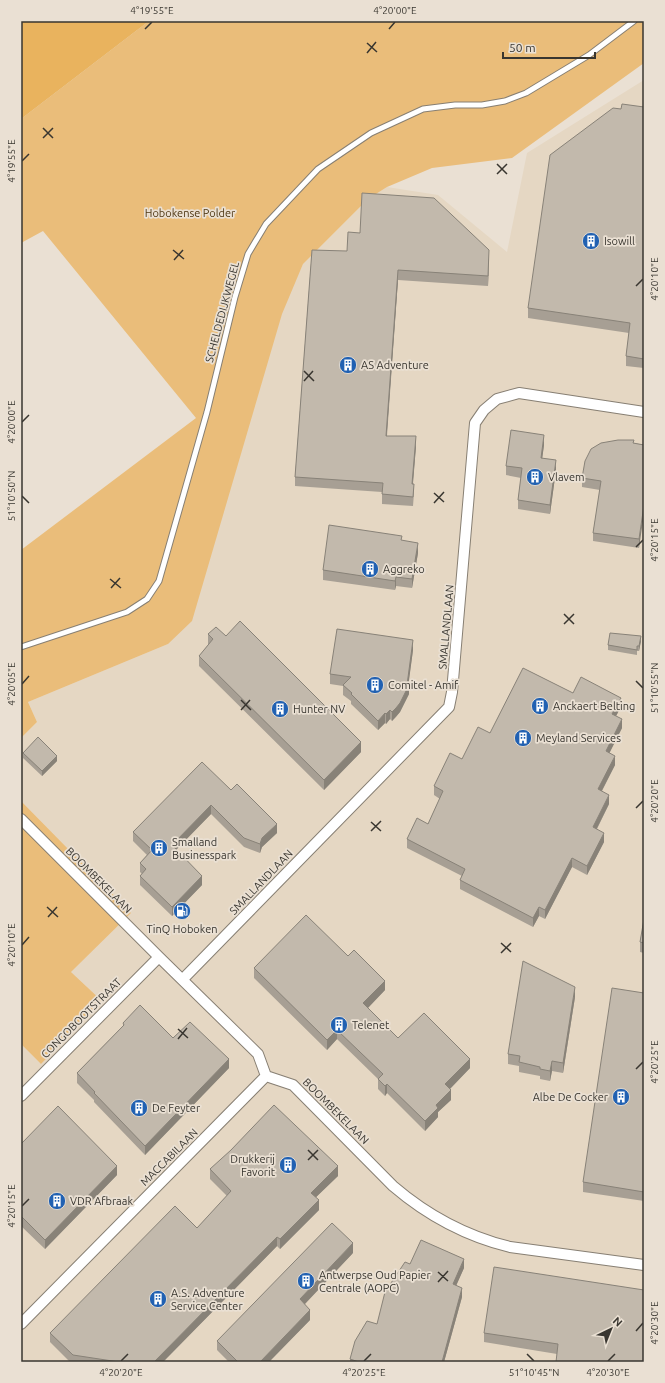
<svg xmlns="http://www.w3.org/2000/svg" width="665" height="1383" font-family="Ubuntu,sans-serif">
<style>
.built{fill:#e5d7c3}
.green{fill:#eabd7a}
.water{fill:#e9b35e}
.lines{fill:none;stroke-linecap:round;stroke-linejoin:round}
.lane-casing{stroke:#877f73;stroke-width:7}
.street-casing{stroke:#877f73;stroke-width:12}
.lane{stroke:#fff;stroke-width:5}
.street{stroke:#fff;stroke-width:10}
.wall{fill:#a79f94}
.shaded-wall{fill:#888278}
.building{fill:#c2b9ac;stroke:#888278}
.ticks{fill:none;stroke:#393630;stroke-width:1.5}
.labels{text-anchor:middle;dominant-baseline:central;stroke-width:3.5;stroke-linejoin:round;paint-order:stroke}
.park-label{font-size:11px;fill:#4d3612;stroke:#eae0d3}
.poi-label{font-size:11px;fill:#393630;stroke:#eae0d3;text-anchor:start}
.street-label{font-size:11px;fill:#393630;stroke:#eae0d3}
.neatline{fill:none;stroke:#393630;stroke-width:1.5}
.ticks-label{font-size:10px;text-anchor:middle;fill:#393630}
</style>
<rect width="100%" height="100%" fill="#eae0d3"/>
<path class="built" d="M644,80V1362H21V1044L40,1063L102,1001L71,972L131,913L21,801V738L37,722L28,702L168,644L284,305L303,264L368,199L387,187L438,195L507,252L527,153Z"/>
<path class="green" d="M149,21H644V63L512,158L432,168L387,187L368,199L303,264L282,314L192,621L168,644L28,702L37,722L21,738V550L196,418L43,231L21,243V119Z
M21,801L131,913L71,972L102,1001L41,1064L21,1044Z"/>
<path class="water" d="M21,21H149L21,119Z"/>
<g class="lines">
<defs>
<path id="lane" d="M21,647L127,612L147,599L159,581L207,412L235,297L248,254L266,224L318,169L371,133L423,109L455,105H482L505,101L526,93L589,55L634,21"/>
<path id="street" d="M21,819L159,957L258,1054L266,1076
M183,979L449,707L452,692L475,423L484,410L497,399L519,393L644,412
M266,1076L293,1085L393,1186C428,1216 465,1236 510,1247L644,1265
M21,1096L159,957
M21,1324L266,1076"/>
</defs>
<use href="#lane" class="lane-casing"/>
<use href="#street" class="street-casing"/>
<use href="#lane" class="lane"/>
<use href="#street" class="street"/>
</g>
<path class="wall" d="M644,107V368L626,366V356L629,333L528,318V308L621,109Z
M312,250L489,259L488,286L398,280L387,436L416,446L413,484L414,493L413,506L382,504V492L295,486V477Z
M634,443L644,445L639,548L593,541V533L600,490L582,487V478Z
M544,445L542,458L556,470L550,514L518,509V500L521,478L506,475V466Z
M402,541L418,553L412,588L396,586L395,590L323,580V570Z
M208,634L361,752L324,790L199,666V656L209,644H208Z
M641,641L639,651H637V655L608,650V645Z
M413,650L408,685L409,694L400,712L396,717L392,721L390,719L386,724L385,723L378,730L351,704V701L343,695V686L330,684V674Z
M573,693L621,707L616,716L622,728L609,753L615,765L602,791L609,804L597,829L604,842L587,875L572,867L545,919L539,916L533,927L460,889V880L462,876L407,848V839L428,824L440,799L434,795V786L490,733Z
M23,753L57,761L42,776L23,758Z
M231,790L277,833L262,847L260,853L244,847L211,814L176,850L202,885L172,916L140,885V876L142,874L140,872V863L147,855L133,841V832Z
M644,919V953L640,952V942Z
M348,956L385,990L368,1008L398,1038L470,1068L450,1089L451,1100L438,1112V1117L425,1131L387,1093L385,1096L378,1089V1079L337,1039L327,1050L254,978V968Z
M644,993V1201L583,1192V1182Z
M575,997L563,1073L552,1071L550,1081L540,1079V1076L519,1072V1066L508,1064V1054Z
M123,1023L173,1038L229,1068L145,1155L94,1102V1100L77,1083V1073L123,1026Z
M21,1144L117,1175L45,1249L21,1226Z
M210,1169L338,1176L316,1197L319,1210L280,1249L277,1246L163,1362H70L50,1342V1333L197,1228L227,1196L210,1179Z
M353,1253L305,1304L310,1320L269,1362H229L217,1350V1341Z
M410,1264L464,1268L456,1285L462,1297L444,1362H350V1359L377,1324Z
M644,1290L557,1354L484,1342V1333Z"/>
<path class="shaded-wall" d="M489,250V259L488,286V276Z
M398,270V280L386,445V436Z
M544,435V445L541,468V458Z
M416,436V446L412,493V484Z
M556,460V470L550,514V505Z
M644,505V514L639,548V539Z
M418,543V553L412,588V579Z
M396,577V586L395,590V581Z
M641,636V641L639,651V646Z
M413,640V650L408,688L409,685V694L400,712L392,721V712L407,685Z
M621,698V707L612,723V714Z
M390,710V719L386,724V714Z
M385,713V723L378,730V721Z
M622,719V728L606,760V751Z
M361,742V752L324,790V780Z
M57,756V761L42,776V771Z
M615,756V765L598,798V789Z
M609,795V804L593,836V827Z
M211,805V814L172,854V845Z
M277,824V833L262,847L260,853V844L262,838Z
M604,833V842L587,875V866Z
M572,858V867L545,919V910Z
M202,876V885L172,916V907Z
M539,907V916L533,927V918Z
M385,981V990L363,1013V1003Z
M575,987V997L563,1073V1063Z
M337,1030V1039L327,1050V1040Z
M229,1059V1068L145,1155V1146Z
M470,1059V1068L445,1094V1084Z
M552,1061V1071L550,1081V1071Z
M387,1084V1093L385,1096V1086Z
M451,1090V1100L438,1112V1117L425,1131V1121L436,1105Z
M117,1166V1175L45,1249V1240Z
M338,1166V1176L311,1202V1193Z
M319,1200V1210L280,1249V1239Z
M277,1237V1246L163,1362H154Z
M353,1243V1253L300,1309V1299Z
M464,1259V1268L453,1293V1284Z
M462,1288V1297L444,1362H442Z
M310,1310V1320L269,1362H260Z"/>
<path class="building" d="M622,104L644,107V359L626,356L630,323L528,308L550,155L613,108L621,109Z
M362,193L434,198L489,250L488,276L398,270L386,436H416L412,484H414L413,497L382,494L383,483L295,477L312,250L347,251L348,232L360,233Z
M511,430L544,435L541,458L556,460L550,505L518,500L522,468L506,466Z
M618,440H634L633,443L644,445V505L639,539L593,533L601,481L582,478L585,461L591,449L601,443Z
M329,525L402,536L401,540L418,543L412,579L396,577L395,581L323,570Z
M240,621L361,742L324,780L199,656L213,639L208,634L216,627L226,636Z
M337,629L413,640L407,685H409L400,703L396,708L392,712L390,710L386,714L385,713L378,721L351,694L352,693L343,685L351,677L330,674Z
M610,633L641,636L639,646H637V650L608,645Z
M523,668L573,693L581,677L621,698L612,714L622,719L606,751L615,756L598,789L609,795L593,827L604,833L587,866L572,858L545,910L539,907L533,918L460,880L465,869L407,839L417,818L428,824L443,791L434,786L450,753L462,759L478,727L490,733Z
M38,737L57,756L42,771L23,753Z
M202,762L231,790L237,784L277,824L262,838L260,844L244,838L211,805L172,845L202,876L172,907L140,876L146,869L140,863L152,850L133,832Z
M306,915L348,956L354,950L385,981L363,1003L398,1038L424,1013L470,1059L445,1084L451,1090L436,1105L438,1108L425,1121L387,1084L385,1086L378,1079L383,1074L337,1030L327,1040L254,968Z
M644,919V943L640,942Z
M523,961L575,987L563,1063L552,1061L550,1071L540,1069V1067L519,1062L520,1056L508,1054Z
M612,988L644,993V1192L583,1182Z
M140,1005L173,1038L190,1022L229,1059L145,1146L94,1093L95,1092L77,1073L124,1025L123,1023Z
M274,1105L338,1166L311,1193L319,1200L280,1239L277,1237L154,1362H119L73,1355L50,1333L175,1206L197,1228L231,1191L210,1169L231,1150Z
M58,1106L117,1166L45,1240L21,1216V1144Z
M332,1223L353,1243L300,1299L310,1310L260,1362H238L217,1341Z
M421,1240L464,1259L453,1284L462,1288L442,1362H359L350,1359L355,1341L367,1321L377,1324L385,1292L405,1262L410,1264Z
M494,1267L644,1290V1362H556L558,1344L484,1333Z"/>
<path class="ticks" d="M145,29L152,22M389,29L395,22M367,43L377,52M367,53L376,42M43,128L53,138M43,138L53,128M22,161L29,154M497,164L507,174M497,174L507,164M173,250L184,259M174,260L183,250M636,286L643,279M304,371L314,381M304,381L313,371M22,422L29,415M434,493L444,502M22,496L29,503M434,503L444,492M636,547L643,540M110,579L121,588M111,588L120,578M564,614L574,624M564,624L574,614M636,681L643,688M22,684L29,676M241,700L251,710M241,710L250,700M636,808L643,801M371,822L381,831M371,831L381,821M47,907L58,917M48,917L57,907M501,943L511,952M22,945L29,937M501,953L511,943M178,1029L188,1038M178,1039L187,1028M636,1069L643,1062M308,1150L318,1160M308,1160L318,1150M22,1206L29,1199M438,1272L448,1281M438,1282L448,1271M636,1331L643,1323M527,1354L534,1361M121,1361L128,1354M364,1361L371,1354M608,1361L615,1354"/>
<defs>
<symbol id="building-disc" viewBox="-11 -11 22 22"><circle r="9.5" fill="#2161b2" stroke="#eae0d3"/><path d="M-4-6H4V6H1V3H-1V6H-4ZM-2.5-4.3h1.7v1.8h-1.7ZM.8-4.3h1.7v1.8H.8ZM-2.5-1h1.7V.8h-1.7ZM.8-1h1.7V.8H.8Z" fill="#fff"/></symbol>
<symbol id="fuel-disc" viewBox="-11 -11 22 22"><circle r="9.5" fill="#2161b2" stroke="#eae0d3"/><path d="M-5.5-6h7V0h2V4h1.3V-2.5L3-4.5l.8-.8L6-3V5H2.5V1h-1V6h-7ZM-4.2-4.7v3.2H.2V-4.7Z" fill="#fff"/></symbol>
</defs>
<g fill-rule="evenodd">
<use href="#building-disc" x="581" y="231" width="20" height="20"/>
<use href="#building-disc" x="338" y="355" width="20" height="20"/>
<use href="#building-disc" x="525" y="467" width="20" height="20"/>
<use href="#building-disc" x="360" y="559" width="20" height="20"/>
<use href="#building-disc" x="365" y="675" width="20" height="20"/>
<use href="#building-disc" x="530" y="696" width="20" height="20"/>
<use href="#building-disc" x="270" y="699" width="20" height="20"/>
<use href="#building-disc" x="513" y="728" width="20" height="20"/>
<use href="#building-disc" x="149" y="838" width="20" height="20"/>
<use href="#fuel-disc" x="172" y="901" width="20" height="20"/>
<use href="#building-disc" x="329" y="1015" width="20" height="20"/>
<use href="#building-disc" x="611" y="1087" width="20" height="20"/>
<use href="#building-disc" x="129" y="1098" width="20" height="20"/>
<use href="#building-disc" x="278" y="1155" width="20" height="20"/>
<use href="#building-disc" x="47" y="1191" width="20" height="20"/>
<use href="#building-disc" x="296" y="1271" width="20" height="20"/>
<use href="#building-disc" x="148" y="1289" width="20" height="20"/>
</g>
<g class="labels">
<g class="park-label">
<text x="190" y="213">Hobokense Polder</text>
</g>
<g class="poi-label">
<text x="604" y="241">Isowill</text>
<text x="361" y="365">AS Adventure</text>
<text x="548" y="477">Vlavem</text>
<text x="383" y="569">Aggreko</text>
<text x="388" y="685">Comitel - Amif</text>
<text x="553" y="706">Anckaert Belting</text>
<text x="293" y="709">Hunter NV</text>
<text x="536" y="738">Meyland Services</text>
<text x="172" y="842">Smalland<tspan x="172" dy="13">Businesspark</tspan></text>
<text x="182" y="929" text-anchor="middle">TinQ Hoboken</text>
<text x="352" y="1025">Telenet</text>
<text x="608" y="1097" text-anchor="end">Albe De Cocker</text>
<text x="152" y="1108">De Feyter</text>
<text x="275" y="1159" text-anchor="end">Drukkerij<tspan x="275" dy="13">Favorit</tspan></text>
<text x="70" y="1201">VDR Afbraak</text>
<text x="319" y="1275">Antwerpse Oud Papier<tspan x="319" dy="13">Centrale (AOPC)</tspan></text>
<text x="171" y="1293">A.S. Adventure<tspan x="171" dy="13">Service Center</tspan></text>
</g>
<g class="street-label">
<text transform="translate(222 312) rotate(-75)">SCHELDEDIJKWEGEL</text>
<text transform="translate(446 627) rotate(-85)">SMALLANDLAAN</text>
<text transform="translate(99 880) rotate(45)">BOOMBEKELAAN</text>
<text transform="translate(261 882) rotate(-46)">SMALLANDLAAN</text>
<text transform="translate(81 1018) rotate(-45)">CONGOBOOTSTRAAT</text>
<text transform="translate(336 1111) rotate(45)">BOOMBEKELAAN</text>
<text transform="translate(169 1157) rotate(-45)">MACCABILAAN</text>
</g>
</g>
<rect width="665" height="1383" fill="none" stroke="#eae0d3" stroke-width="44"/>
<g transform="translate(611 1329) rotate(43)" stroke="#eae0d3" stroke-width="3" paint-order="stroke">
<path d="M0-3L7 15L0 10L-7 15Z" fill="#393630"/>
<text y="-6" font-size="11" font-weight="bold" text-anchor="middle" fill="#393630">N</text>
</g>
<path d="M503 52v6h92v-6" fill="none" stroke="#393630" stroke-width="2"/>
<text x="509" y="52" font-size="12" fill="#393630" stroke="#eae0d3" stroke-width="3" paint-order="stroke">50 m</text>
<rect x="22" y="22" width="621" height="1339" class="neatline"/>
<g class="ticks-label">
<text x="152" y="14">4°19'55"E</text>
<text x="395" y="14">4°20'00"E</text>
<text transform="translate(11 161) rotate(-90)" y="4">4°19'55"E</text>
<text transform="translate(654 279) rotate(-90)" y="4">4°20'10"E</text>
<text transform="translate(11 422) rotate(-90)" y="4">4°20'00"E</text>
<text transform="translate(11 496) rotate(-90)" y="4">51°10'50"N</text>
<text transform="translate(654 540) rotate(-90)" y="4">4°20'15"E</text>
<text transform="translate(11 684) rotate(-90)" y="4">4°20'05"E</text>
<text transform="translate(654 688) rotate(-90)" y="4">51°10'55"N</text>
<text transform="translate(654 801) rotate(-90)" y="4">4°20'20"E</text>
<text transform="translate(11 945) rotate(-90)" y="4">4°20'10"E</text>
<text transform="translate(654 1062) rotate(-90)" y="4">4°20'25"E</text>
<text transform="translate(11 1206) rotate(-90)" y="4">4°20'15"E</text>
<text transform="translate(654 1323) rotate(-90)" y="4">4°20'30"E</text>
<text x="121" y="1376">4°20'20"E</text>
<text x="364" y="1376">4°20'25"E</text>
<text x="534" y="1376">51°10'45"N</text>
<text x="608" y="1376">4°20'30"E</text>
</g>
</svg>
